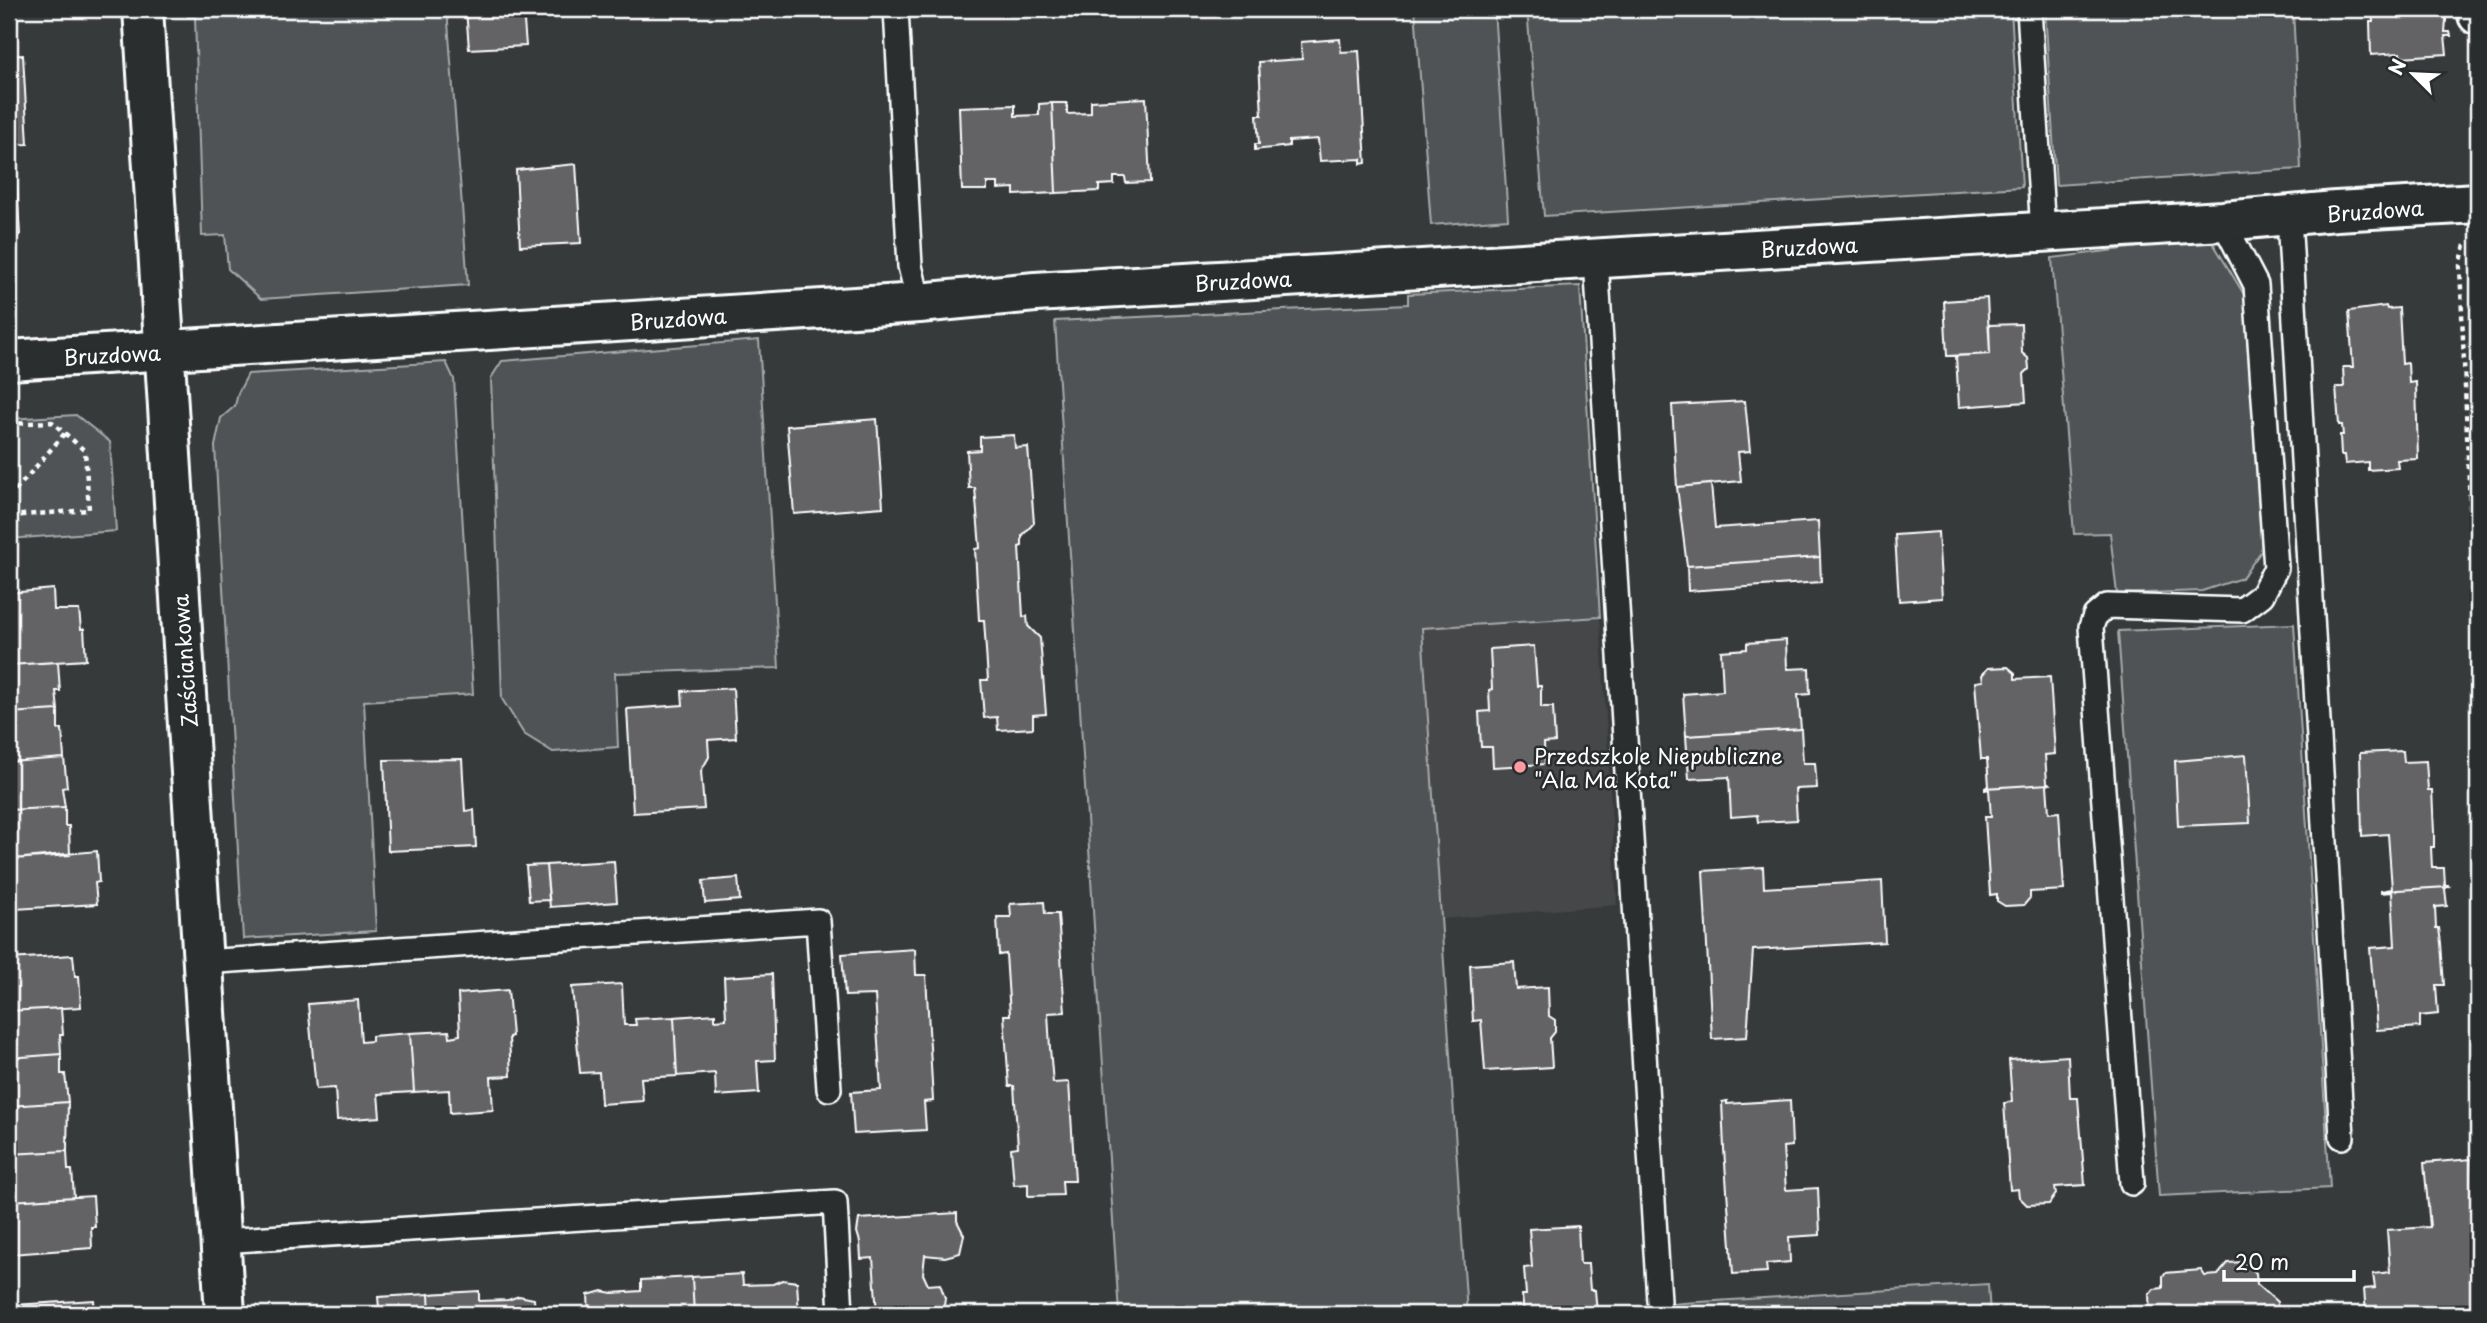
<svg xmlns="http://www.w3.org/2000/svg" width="2487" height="1323" font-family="'Playpen Sans',sans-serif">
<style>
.built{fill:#444748}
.green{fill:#505354;stroke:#a8a9aa;stroke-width:2}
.building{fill:#636465;stroke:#fff;stroke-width:2}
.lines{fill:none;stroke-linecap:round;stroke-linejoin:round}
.lane-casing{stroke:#fff;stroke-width:28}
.street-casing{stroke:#fff;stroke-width:44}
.path{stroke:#fff;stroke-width:4.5;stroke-dasharray:5 5;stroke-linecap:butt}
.lane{stroke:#2a2d2e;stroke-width:23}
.street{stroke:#2a2d2e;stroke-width:38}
.poi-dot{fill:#ff9aa2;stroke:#2a2d2e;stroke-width:2.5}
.labels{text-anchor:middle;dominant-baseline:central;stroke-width:5;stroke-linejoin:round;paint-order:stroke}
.street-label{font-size:21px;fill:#fff;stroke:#2a2d2e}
.poi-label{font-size:21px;fill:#fff;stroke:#2a2d2e;text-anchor:start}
</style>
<rect width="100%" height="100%" fill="#373a3b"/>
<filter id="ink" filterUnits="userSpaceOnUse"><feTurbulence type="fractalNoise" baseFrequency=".0143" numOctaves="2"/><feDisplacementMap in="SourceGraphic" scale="14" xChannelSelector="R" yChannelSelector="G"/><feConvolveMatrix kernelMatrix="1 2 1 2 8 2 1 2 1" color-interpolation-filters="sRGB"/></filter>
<g filter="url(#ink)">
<path class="built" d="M1600,617L1617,905L1441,919L1422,628Z"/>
<path class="green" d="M187,9H213L214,15L308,9H447L468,285L261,299L228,269L225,235L202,236L195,17H188Z
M1415,9H1494L1508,219L1431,225Z
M1527,9H2011L2022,187L1544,216Z
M2045,9H2293L2301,169L2056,185Z
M2210,238L2245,296L2262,550L2242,578L2202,591L2117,594L2110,533L2074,534L2052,258Z
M1580,286L1600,617L1422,628L1467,1314H1119L1055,321L1408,304V294Z
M759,340L779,668L615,673L618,747L553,752L524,734L502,699L491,378L502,361Z
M446,362L454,379L473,694L364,701L376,931L243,939L215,446L221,418L235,406L238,393L248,374Z
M76,415L110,442L116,531L9,539V419Z
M2294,624L2330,1188L2159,1196L2118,631Z
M1988,1284L1990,1314H1643V1307L1683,1303Z"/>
<path class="building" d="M466,9H523L526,46L469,49Z
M2372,9H2447L2445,32H2450L2451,36H2445L2447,54L2401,57L2400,53L2371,55L2370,22H2373Z
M1340,39L1341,52L1359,51L1366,163L1361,164V159L1320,161L1318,139L1289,141V146L1255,150V144H1259L1257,115H1262L1259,62L1302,59L1301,42Z
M23,55L28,144L9,145V56Z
M1146,98L1150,182L1126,183L1125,177H1114V184L1099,185V191L1056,193L1052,103H1067V114L1091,113V101Z
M1052,103L1056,193L1014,195V188L998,189V183H987V190H962L959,107L1015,105V116L1039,115V104Z
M9,153H15L20,235L9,236Z
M576,164L581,243L520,246L516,170Z
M1987,298L1990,354L1947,356L1944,301Z
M2386,306L2387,309L2399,308L2402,364L2408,363L2409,383L2416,382L2418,459L2397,460L2398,468L2368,470V462L2345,464L2344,455H2341L2340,435H2343L2342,425H2339L2336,387H2344L2343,367H2353L2349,311Z
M2021,324L2022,353L2028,358L2029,369L2024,374L2026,402L1959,407L1956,356L1990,354L1989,325Z
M1745,401L1750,451L1738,452L1741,481L1677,487L1672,405Z
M877,419L883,507L794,514L787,426Z
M1014,435L1015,448L1028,447L1034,523L1022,536V546L1019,547L1023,617L1027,616L1028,626L1040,638L1046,714L1033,715V728L998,730L997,717L984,718L981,680H988L984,620H979L975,549L980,548L975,488H969L967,451L980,450V437Z
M1711,484L1715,528L1818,521L1820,557L1687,566L1677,487Z
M1938,532L1942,598L1899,601L1895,535Z
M1820,557L1821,582L1688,591L1687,566Z
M53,589L54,610H79L81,629H84L86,660L9,665V593Z
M1786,640L1787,669L1809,668L1810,694L1798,695L1801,729L1686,736L1683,694L1723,691L1721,651L1747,649V643Z
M1534,646L1537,686H1541V707H1553L1555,742L1544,743L1545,764L1493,767L1492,747H1481L1479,712L1490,711L1489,690L1492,689L1490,649Z
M58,662L60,691H56L58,710L9,713V665Z
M2008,667L2015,673V679L2050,677L2055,754L2045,755L2047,782L2050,784L1985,788L1989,786L1987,759H1981L1975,682L1983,681L1982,675L1988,668Z
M733,688L736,738L708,740L709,757L701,771L704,809L633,813L627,709L683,705L682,691Z
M58,710V729H62L64,758L9,762V713Z
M1801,729L1803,763H1815L1817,788L1795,789L1797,820L1758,822L1757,815L1731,817L1729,777L1689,779L1686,736Z
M2403,751L2404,762L2426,761L2428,790H2432L2434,832V847H2431L2432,868H2444L2445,885H2448V887L2381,891L2392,889L2388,834L2362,836L2360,753Z
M2246,755L2250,823L2178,826L2175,761Z
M64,758L67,787L62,788L65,807L9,810V762Z
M462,759L465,811L474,810L476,847L388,851L384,760Z
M2050,784L2047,785L2049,813L2059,812L2064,890L2030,892V898L2024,905L2005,906L1997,901V894L1990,895L1985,817H1991L1989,789L1985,790V788Z
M65,807V826H69L70,855L14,859L12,833L10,834L9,810Z
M97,851L99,882L95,883L97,904L15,909L14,859Z
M614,861L617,902L550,907L546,865Z
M546,865L549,900L529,901L526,866Z
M1763,867L1764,888L1882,881L1885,942L1753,950L1747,1037L1712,1039L1703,871Z
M738,878L740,900L705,903L703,881Z
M2448,887L2445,889L2447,906L2435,907L2436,928H2439L2441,943L2444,985H2436L2438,1014L2420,1016V1027L2377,1030L2370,948L2395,946L2392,892L2381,893V891Z
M1044,902L1045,914H1058L1065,1012L1048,1013L1050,1048L1053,1083L1069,1082L1075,1181H1062L1063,1195L1028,1196V1184L1014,1185L1011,1148L1018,1147L1014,1086H1009L1004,1015H1010L1006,954L999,955L997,917H1011L1010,904Z
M915,949L916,975H926L933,1101L924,1102L926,1130L854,1134L851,1092L881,1090L875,995L845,996L842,954Z
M73,955L75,976H79L81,1007L9,1011V959Z
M1514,962L1516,989L1548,987L1549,1016L1555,1020V1032L1550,1038L1552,1067L1485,1071L1481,1020L1473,1021L1470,965Z
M772,974L775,1060L757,1061L759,1093L716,1096L715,1073L677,1076L674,1017L715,1014V1020L726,1019L724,977Z
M622,984L624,1025H636L635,1019L674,1017L677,1076L641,1078L643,1101L601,1104L599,1072L580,1073L572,987Z
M508,990L512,1036L509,1037L511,1076L491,1077L493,1110L450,1113L449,1090L414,1092L410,1033L449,1031L450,1037L460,1035L458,994Z
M358,1000L361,1042L372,1041V1036L410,1033L414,1092L378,1094L380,1117L337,1120L335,1088L316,1089L308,1004Z
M61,1008L63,1035H60L61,1054L9,1058V1011Z
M61,1054V1074H65L68,1102L9,1106V1058Z
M2068,1056L2070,1098H2078L2085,1185L2055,1187L2056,1194L2049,1204L2027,1205L2019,1197L2018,1189L2010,1190L2004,1103L2012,1102L2009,1060Z
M1790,1100L1792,1146L1783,1147L1786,1190L1818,1188L1820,1235L1789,1237L1790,1262L1766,1264L1767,1272L1733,1274L1724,1149L1722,1102L1727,1101V1104Z
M68,1102L67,1151L9,1154V1106Z
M67,1151L68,1170H72L74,1197L10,1201L9,1154Z
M2472,1159L2477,1228H2471L2476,1282V1301L2473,1309L2464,1314H2362H2366L2364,1289L2375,1288L2373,1274L2390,1272L2387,1230L2430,1227L2424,1163Z
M93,1196L95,1227H91L92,1248L11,1254L10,1201Z
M957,1213V1221L964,1235L960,1253L945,1257L925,1255L923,1274L928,1285L940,1284L945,1298L943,1314H877L873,1258L861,1259L860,1242L857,1232L859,1219Z
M1578,1226L1580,1264H1588L1590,1290H1595L1597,1313L1524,1314L1522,1295H1526L1524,1268L1532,1267L1529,1229Z
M2244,1262L2256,1273L2257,1284L2277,1302L2278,1314H2150L2149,1295L2154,1289L2163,1288V1276L2165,1273L2201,1270L2205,1276L2218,1275L2228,1263Z
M742,1274L743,1285L773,1284L782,1280L797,1282L799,1314H694L692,1277Z
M692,1277L694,1314H589L588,1295L602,1291L612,1293L641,1291V1280Z
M479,1291V1301L508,1300L519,1296L534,1299L535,1314H430L429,1294Z
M429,1294L430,1314H324V1312L338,1308L350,1310L379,1308L378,1297Z
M94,1300L95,1314H15L14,1305Z"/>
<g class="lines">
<defs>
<path id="lane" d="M896,9L910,266L919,303
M2029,9L2043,232
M2289,217L2342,1137
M1596,259L1659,1301
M203,962L818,921L829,1089
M2132,1183L2091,627L2095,616L2107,606L2242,610L2262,595L2276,568L2256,285L2223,221
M220,1241L835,1202L841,1314"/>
<path id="street" d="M143,9L225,1314
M2478,9V15
M9,360L919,303L1035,292L2223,221L2336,211L2478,203"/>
</defs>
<use href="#lane" class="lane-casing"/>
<use href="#street" class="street-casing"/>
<path class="path" d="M2465,245L2460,265L2478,701
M9,424L52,422L85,451L89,510L9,516
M9,498L65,433"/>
<use href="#lane" class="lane"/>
<use href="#street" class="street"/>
</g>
</g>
<circle class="poi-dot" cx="1520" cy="767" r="7"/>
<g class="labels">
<g class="street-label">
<text transform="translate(2375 210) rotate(-4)">Bruzdowa</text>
<text transform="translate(1809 246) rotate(-3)">Bruzdowa</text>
<text transform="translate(1243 280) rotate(-3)">Bruzdowa</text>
<text transform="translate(678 318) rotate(-4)">Bruzdowa</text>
<text transform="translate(112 354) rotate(-3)">Bruzdowa</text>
<text transform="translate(184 661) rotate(-94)">Zaściankowa</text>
</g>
<g class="poi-label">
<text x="1534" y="755">Przedszkole Niepubliczne<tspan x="1534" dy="24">"Ala Ma Kota"</tspan></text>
</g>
</g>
<rect width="2487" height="1323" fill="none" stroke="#2a2d2e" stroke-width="35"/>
<rect x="18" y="18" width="2452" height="1288" fill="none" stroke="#fff" stroke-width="2.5" filter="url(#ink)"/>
<g transform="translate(2413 74) rotate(294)" stroke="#2a2d2e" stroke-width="5" paint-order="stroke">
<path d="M0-5L12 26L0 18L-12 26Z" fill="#ffffff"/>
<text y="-10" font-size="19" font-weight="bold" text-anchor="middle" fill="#ffffff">N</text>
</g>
<path d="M2224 1270v10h130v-10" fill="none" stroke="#ffffff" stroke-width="3.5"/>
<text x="2235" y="1270" font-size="21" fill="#ffffff" stroke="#2a2d2e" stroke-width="5" paint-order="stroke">20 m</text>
</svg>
